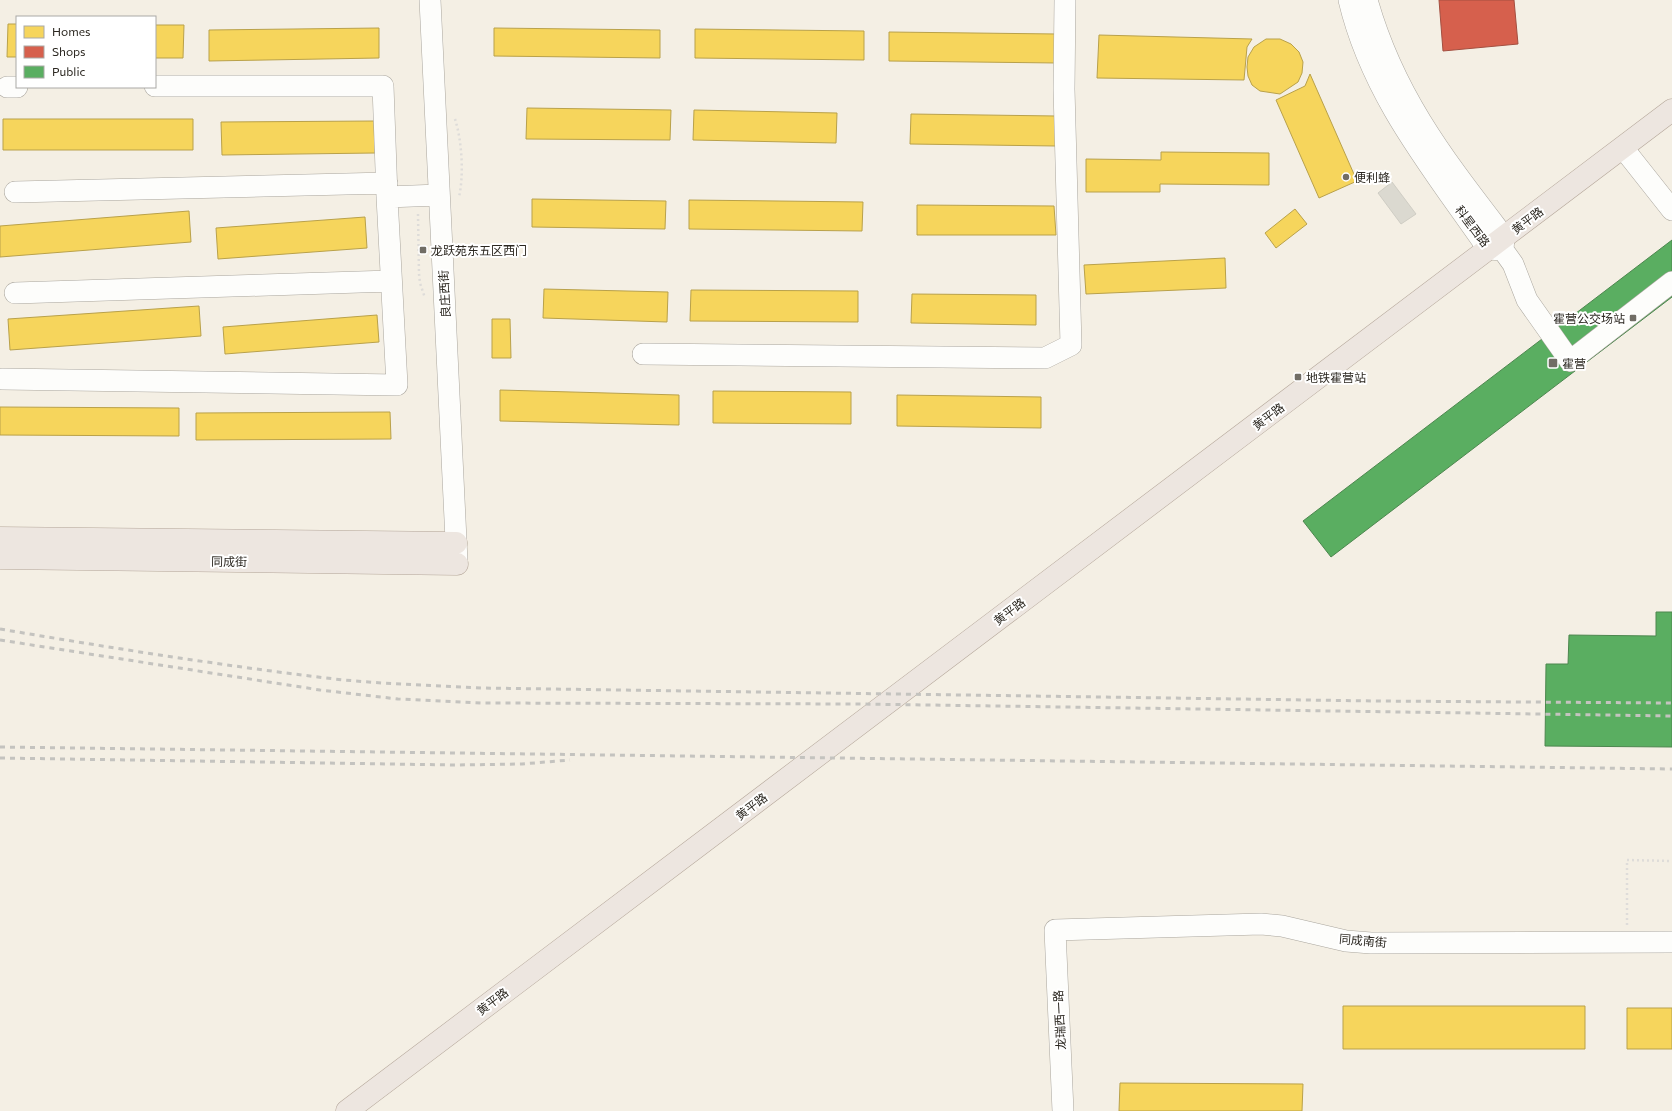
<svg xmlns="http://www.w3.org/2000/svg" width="1672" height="1111" font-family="Commissioner,'Noto Sans SC',sans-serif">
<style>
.homes{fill:#f6d55c;stroke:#b9a14a}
.shops{fill:#d6604d;stroke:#a34f40}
.public{fill:#5aae61;stroke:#4c864e}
.building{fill:#dbd9d0;stroke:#cfcdc4}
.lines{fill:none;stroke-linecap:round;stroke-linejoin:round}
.minor-casing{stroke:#aaa69e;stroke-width:22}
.major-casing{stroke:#b4a699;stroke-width:23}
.path{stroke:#dedcd9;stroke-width:2.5;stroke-dasharray:2 3;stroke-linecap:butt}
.minor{stroke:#fdfdfb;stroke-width:21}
.major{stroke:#ede6e0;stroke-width:22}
.rail{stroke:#c4c3bf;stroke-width:3;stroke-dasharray:5 5;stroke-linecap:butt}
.poi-dot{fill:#716d65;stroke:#fff;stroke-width:1.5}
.labels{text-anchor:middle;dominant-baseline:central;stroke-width:4;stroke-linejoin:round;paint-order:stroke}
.poi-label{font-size:12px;fill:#2b2720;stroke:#fff;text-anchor:start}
.street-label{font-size:12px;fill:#2b2720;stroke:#fff}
</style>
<rect width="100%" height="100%" fill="#f4efe4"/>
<path class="homes" d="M8,24H17V57H7Z
M155,25H184L183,58H155Z
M379,28V58L209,61V30Z
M494,28L660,30V58L494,56Z
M695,29L864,31V60L695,58Z
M889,32L1057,34V63L889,61Z
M1099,35L1252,39L1247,47L1244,80L1097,78Z
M1266,39H1280L1291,44L1299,52L1303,62L1302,73L1298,82L1280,94L1260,91L1252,85L1248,76L1247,67L1248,57L1254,47Z
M1310,74L1357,181L1319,198L1276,100L1305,86Z
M527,108L671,110L670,140L526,139Z
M694,110L837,113L836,143L693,140Z
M911,114L1056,116V146L910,144Z
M3,119H193V150H3Z
M374,121L375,153L222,155L221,122Z
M1161,152L1269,153V185L1160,184V192H1086V159L1161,160Z
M532,199L666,201L665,229L532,227Z
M689,200L863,202L862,231L689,229Z
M917,205L1054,206L1056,235H917Z
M1295,209L1307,224L1276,248L1265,233Z
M189,211L191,242L0,257V226Z
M365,217L367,248L218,259L216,228Z
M1225,258L1226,288L1086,294L1084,265Z
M544,289L668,292L667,322L543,318Z
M691,290L858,291V322L690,321Z
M912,294L1036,295V325L911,323Z
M199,306L201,336L10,350L8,319Z
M377,315L379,342L225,354L223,327Z
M492,319H510L511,358H492Z
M500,390L679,395V425L500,421Z
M713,391L851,392V424L713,423Z
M897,395L1041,397V428L897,426Z
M0,407L179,408V436L0,435Z
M390,412L391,439L196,440V413Z
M1343,1006H1585V1049H1343Z
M1627,1008H1672V1049H1627Z
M1120,1083L1303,1084L1302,1111H1119Z"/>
<path class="shops" d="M1439,0H1514L1518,44L1443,51Z"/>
<path class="public" d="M1672,240V297L1331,557L1303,521Z
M1656,612H1672V747L1545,746L1546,664H1568L1569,635L1656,636Z"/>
<path class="building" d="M1392,182L1416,214L1401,224L1378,193Z"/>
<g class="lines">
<defs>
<path id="minor" d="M430,0L457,561
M1349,0C1372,97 1433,169 1488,249L1503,250
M1367,0C1394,96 1445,160 1504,237L1503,250
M155,86H383L387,197L439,195
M7,87H17
M1623,148L1672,210
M15,192L387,183
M1503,250L1513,264L1527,300L1570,361L1672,282
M15,293L391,281
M643,354L1045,358L1071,345L1064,89L1065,0
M2,379L397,385L387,197
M1063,1111L1055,930L1261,924L1282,926L1346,941L1371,943L1672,942"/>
<path id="major" d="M0,538L456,543
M0,558L457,564
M347,1111L1672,110"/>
</defs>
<use href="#minor" class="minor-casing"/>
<use href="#major" class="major-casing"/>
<path class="path" d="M455,119C462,141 464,175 459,197
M418,214L419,274L420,283L425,298
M1627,925V860L1672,861"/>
<use href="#minor" class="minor"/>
<use href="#major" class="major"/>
<path class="rail" d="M0,629C106,647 212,664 318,677C372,684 427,685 482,688L1376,701L1672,703
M0,640L320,690L398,699L481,703L860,704L1672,716
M0,747L1672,769
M0,758L455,765L522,764L570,760"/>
</g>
<g class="poi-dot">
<circle cx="1346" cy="177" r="4"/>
<rect x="419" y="246" width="8" height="8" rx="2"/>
<rect x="1629" y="314" width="8" height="8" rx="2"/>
<rect x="1548" y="358" width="10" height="10" rx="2"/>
<rect x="1294" y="373" width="8" height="8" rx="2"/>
</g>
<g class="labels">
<g class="poi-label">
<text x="1354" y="177">便利蜂</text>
<text x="431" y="250">龙跃苑东五区西门</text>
<text x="1625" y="318" text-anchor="end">霍营公交场站</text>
<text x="1562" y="363">霍营</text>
<text x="1306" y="377">地铁霍营站</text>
</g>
<g class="street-label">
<text transform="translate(1527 220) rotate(-37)">黄平路</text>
<text transform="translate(1473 226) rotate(53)">科星西路</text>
<text transform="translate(444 294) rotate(-93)">良庄西街</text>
<text transform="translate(1268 416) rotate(-37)">黄平路</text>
<text transform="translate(229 561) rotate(1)">同成街</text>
<text transform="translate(1009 611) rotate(-37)">黄平路</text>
<text transform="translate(751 806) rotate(-37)">黄平路</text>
<text transform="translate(1363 940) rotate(5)">同成南街</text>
<text transform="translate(492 1001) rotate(-37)">黄平路</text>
<text transform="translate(1059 1020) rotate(-93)">龙瑞西一路</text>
</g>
</g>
<rect x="16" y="16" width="140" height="72" fill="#ffffff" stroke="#aaa9a6"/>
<rect x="24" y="26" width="20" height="12" fill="#f6d55c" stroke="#aaa9a6"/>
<text x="52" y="36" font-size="12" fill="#2b2720">Homes</text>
<rect x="24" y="46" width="20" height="12" fill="#d6604d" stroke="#aaa9a6"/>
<text x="52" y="56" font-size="12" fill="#2b2720">Shops</text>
<rect x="24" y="66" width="20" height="12" fill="#5aae61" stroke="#aaa9a6"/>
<text x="52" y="76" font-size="12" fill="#2b2720">Public</text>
</svg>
